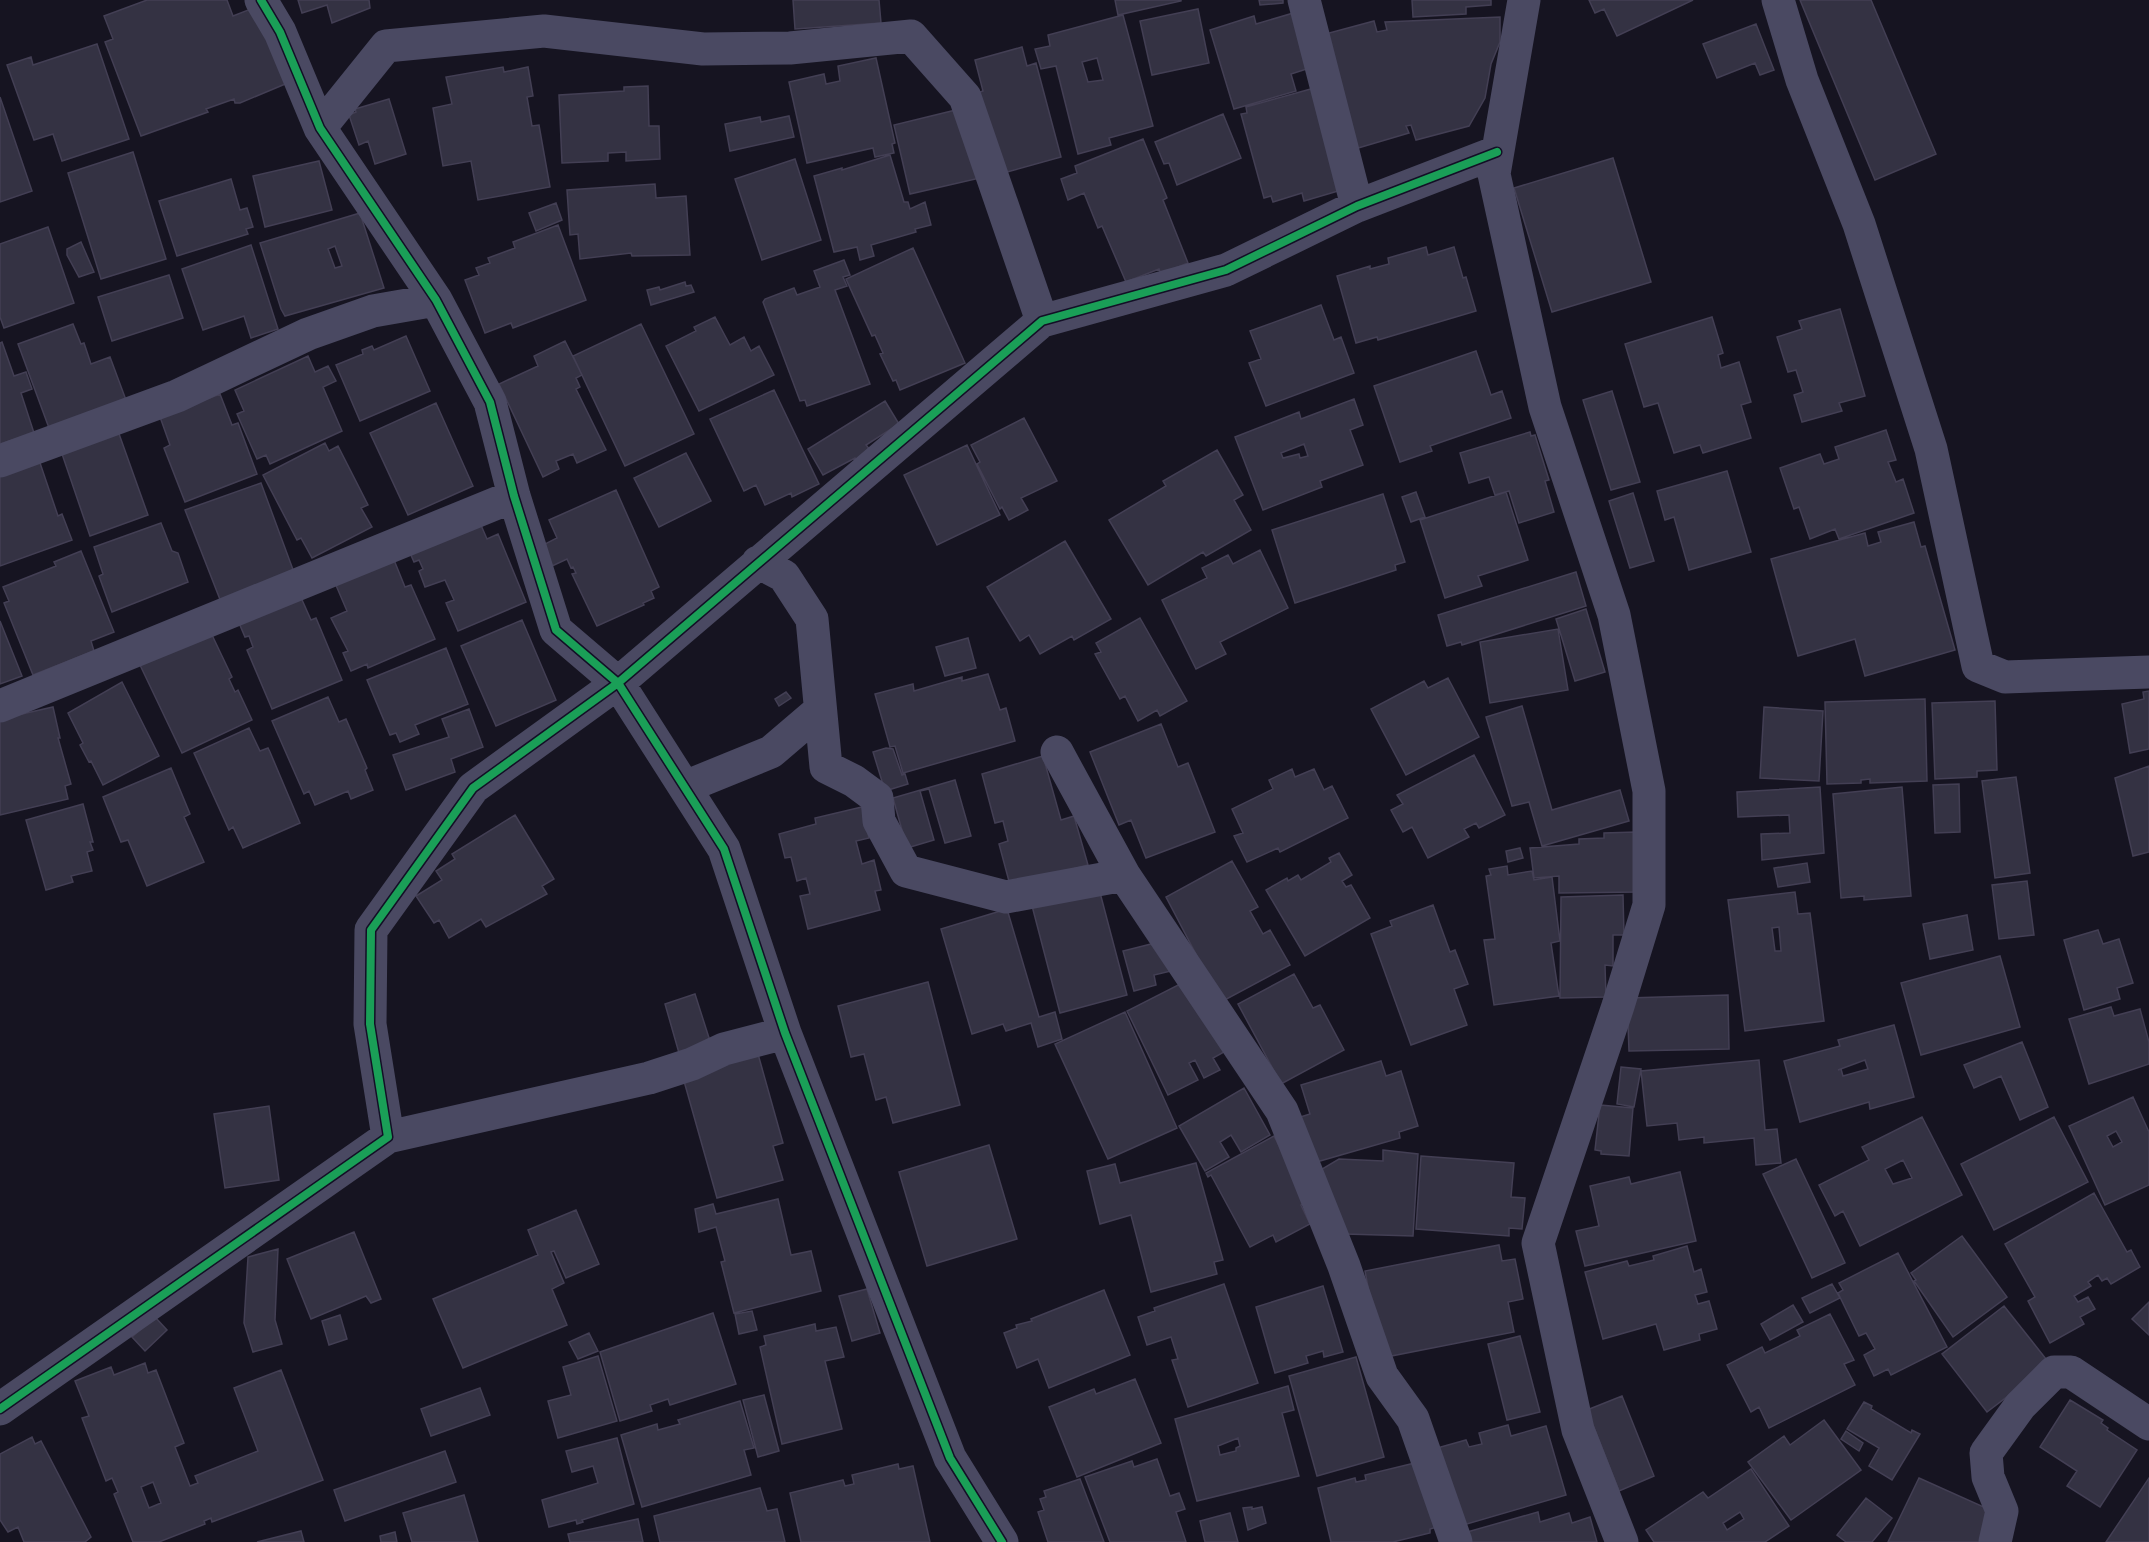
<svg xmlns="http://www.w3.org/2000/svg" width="2149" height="1542" font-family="'IBM Plex Sans',sans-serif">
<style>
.building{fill:#343243;stroke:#433f54;stroke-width:1.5;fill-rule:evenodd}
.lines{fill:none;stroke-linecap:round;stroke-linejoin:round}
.minor{stroke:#4a4962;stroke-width:33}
.cycleway-casing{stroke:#130f26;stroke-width:11}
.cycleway{stroke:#1a9f57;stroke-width:8}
</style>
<rect width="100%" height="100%" fill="#161421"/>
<path class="building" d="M147,0H227L233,16L261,5L290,82L240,103H235L234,99L206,109L208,112L141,136L105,42L113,39L104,16Z
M298,0H369L370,8L332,23L327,5L302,13Z
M793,0H879L881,23L795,29Z
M1115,0H1181V1L1118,15Z
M1259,0H1283V3L1260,5Z
M1412,0H1491V5L1466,7V14L1413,17Z
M1589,0H1693L1617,36L1604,9L1595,13Z
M1800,0H1871L1936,154L1875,180Z
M1198,9L1209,63L1152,75L1140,21Z
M1300,11L1316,66L1291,74L1296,91L1234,109L1210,30L1254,16L1256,24Z
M1123,15L1153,126L1109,138L1111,145L1078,154L1056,66L1041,69L1035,49L1050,46L1048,35ZM1097,58L1103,80L1088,82L1082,62Z
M1500,17V42L1491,64L1485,98L1469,126L1416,140L1411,125L1406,126L1409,133L1348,151L1318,36L1374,21L1377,32L1387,30L1385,22Z
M1756,24L1774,70L1760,75L1755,63L1717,78L1703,44Z
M97,44L129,139L62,161L53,134L34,140L7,65L31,57L33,65Z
M1022,47L1027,66L1036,63L1061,157L996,175L974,94L983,91L975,60Z
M876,58L895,143L892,144L894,153L875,157L873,148L807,163L789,82L824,74L826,84L840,81L838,66Z
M503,67L504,72L528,67L533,96L527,97L532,126L539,125L550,187L478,200L471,161L443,166L433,108L452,104L446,77Z
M648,86L649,126H659L660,159L626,161V152L608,153V161L562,163L559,95L624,91V87Z
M1318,87L1345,189L1304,201L1302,193L1273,202L1271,196L1264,198L1241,114L1247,113L1246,107Z
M0,97L32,191L0,202Z
M389,99L406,154L375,164L368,141L359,145L349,115L356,112L355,109Z
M964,108L980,178L910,194L894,125Z
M1223,114L1241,158L1177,185L1169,163L1164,164L1155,142Z
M789,116L794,137L730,151L725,124L760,117L761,122Z
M1143,139L1167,198L1163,200L1188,263L1161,274L1159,269L1126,282L1102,226L1098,228L1084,193L1068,200L1061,179L1077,173L1075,166Z
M133,152L166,259L101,279L68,173Z
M890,155L904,202H908L910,209L925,202L931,225L915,229L916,232L871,245L874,256L860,260L857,247L834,252L814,176L842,168V170Z
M1613,158L1651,282L1552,312L1514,188Z
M795,159L821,240L762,260L735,179Z
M319,161L332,210L265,227L253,176Z
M231,179L240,210L247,208L253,227L246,229L248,234L177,256L159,201Z
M655,184L656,198L686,196L690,255L632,256L631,253L580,259L578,234L570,235L567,190Z
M556,203L562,220L536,231L529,213Z
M360,213L384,288L285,316L281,309L260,243ZM335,246L342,266L335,268L328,249Z
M558,225L586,300L513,328L511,323L485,333L465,280L479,275L476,268L490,263L488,258L515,248L513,242Z
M48,227L74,303L4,328L0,317V244Z
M81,242L94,272L79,277L67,255V249Z
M251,245L278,329L251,338L244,316L203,330L182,269Z
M1426,247L1428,255L1454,247L1463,278L1466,277L1476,311L1378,340L1377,337L1356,343L1337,276L1370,266V269L1389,264L1388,258Z
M913,248L965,363L900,390L896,380L893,381L880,354L883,353L875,335L872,336L846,279Z
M844,260L850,275L843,277L847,286L835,290L870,384L807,406L805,400L800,401L763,302L765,299L794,288L797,295L820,287L814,271Z
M169,275L183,318L112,341L98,297Z
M685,282L686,286L691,285L694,292L651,305L647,290L659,287L660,290Z
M1321,305L1334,340L1341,337L1354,373L1266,406L1249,363L1261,359L1250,331Z
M1840,309L1865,396L1839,403L1842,411L1802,422L1794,395L1803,392L1796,370L1788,372L1777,337L1802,329L1799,321Z
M715,317L730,345L744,337L751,351L759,346L774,375L699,411L666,346L696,331L694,327Z
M1712,317L1723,353L1718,355L1721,368L1739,362L1751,402L1741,405L1751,438L1703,453L1700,445L1674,453L1658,403L1644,407L1625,344Z
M73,324L81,344L84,343L91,364L110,357L126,400L49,428L18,344Z
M641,324L694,434L625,466L573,356Z
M406,336L430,391L360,421L336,365L363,354L362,350L372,346L374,350Z
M565,341L582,375L576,378L580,387L576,389L606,450L577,463L573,454L556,461L559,469L543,477L499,384L538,366L534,356Z
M2,342L14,376L26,372L32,389L21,393L34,433L0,444V343Z
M1476,351L1491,395L1502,391L1511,418L1430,446L1432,451L1400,462L1374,386Z
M308,356L315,372L328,366L336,381L323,387L342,431L270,464L266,455L257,459L237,414L244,411L235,390Z
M774,390L819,484L792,497L791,493L765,505L756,485L744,491L710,419Z
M1612,391L1640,482L1611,490L1583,400Z
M220,394L232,425L238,423L257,474L185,502L164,448L170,445L160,417Z
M1354,399L1363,425L1350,430L1363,465L1320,481L1322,487L1263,510L1235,437L1299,412L1301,419ZM1304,444L1308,456L1300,458L1299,454L1283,458L1281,453Z
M885,401L899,424L866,445L871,451L858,463L855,458L823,475L808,449Z
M436,403L473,486L408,515L370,433Z
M1024,418L1057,481L1021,498L1028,510L1009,520L1002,507L1000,509L977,464L980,462L971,445Z
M1886,430L1896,460L1888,462L1896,482L1903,479L1914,513L1839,539L1835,529L1810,539L1799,507L1794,509L1780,468L1820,454L1824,464L1839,459L1835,447Z
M118,431L148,515L90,536L61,451Z
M1530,432L1531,436L1535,435L1549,480L1545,481L1554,512L1519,523L1509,491L1495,495L1489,477L1469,483L1460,453Z
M325,443L329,451L338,446L368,505L361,508L372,527L312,558L301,538L297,540L263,475Z
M967,445L1000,515L937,545L904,475Z
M1217,450L1243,495L1234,500L1251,530L1206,556L1203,552L1148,585L1109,520L1166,486L1163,481Z
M686,453L711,501L659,527L634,478Z
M38,457L58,516L62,514L72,540L0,566V471Z
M1727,471L1751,552L1689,570L1674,517L1665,520L1657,491Z
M261,483L295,575L221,602L185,510Z
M616,490L659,587L651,591L654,598L643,603L644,605L597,626L572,574L576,573L573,567L571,568L567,559L550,567L541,546L557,538L549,520Z
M1416,492L1425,517L1411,522L1402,497Z
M1506,492L1528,560L1478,576L1482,586L1445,598L1420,520Z
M1633,493L1654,561L1630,568L1609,501Z
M1383,494L1405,562L1395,565L1396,570L1295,603L1272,530Z
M477,516L487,539L498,534L526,602L458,631L446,603L454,600L445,580L425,587L419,571L423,569L419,560L414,562L406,544Z
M1914,522L1921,547L1925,546L1955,650L1865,676L1855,639L1798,656L1771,559L1865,533L1868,546L1881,542L1878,532Z
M161,523L172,551L178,553L188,582L112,612L99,576L103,574L94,547Z
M1065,541L1111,619L1074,640L1072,636L1040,654L1029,635L1020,641L987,587Z
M1260,550L1288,608L1220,642L1226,654L1196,669L1162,600L1207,578L1202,568L1228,555L1233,564Z
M81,551L114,632L91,641L94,651L33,675L4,603L9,601L3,587L56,566L54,562Z
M392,555L405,587L411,585L435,639L368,668L367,664L351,671L343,653L348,651L331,618L347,611L332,576Z
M1576,572L1586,606L1462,645L1461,642L1447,646L1438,615Z
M299,593L311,620L316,618L342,680L272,709L247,650L253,647L249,636L245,637L236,616Z
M1586,609L1605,672L1575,681L1556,619Z
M1140,618L1187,701L1160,716L1157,710L1138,721L1125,696L1120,699L1095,654L1101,652L1096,643Z
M522,620L556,700L496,726L461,646Z
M0,621L22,676L0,684Z
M1558,629L1568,690L1490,703L1480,642Z
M212,635L232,677L229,679L235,692L238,690L252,720L182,753L139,663Z
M968,638L976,668L945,676L936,647Z
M446,648L468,704L415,725L419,734L400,742L396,733L390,735L367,680Z
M988,674L1000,710L1006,708L1015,741L903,773L895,746L890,747L875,694L913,684L914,691L962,677V681Z
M1448,678L1479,737L1406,775L1371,709L1424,681L1428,688Z
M122,682L159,756L103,785L91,761L89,762L80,745L83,743L68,713Z
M2149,691V749L2130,753L2122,704L2144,699L2143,692Z
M786,692L791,698L779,706L775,699Z
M328,697L339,722L346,719L367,768L365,770L373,790L351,799L348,791L315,805L309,791L304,794L272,721Z
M1925,699L1927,781L1870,783V779L1861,780V783L1827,784L1825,702Z
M1995,701L1997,770L1977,771V777L1935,779L1932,703Z
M1522,706L1552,810L1620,790L1629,821L1542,846L1529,802L1512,806L1486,717Z
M53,707L60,738H58L71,784L65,786L68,799L0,815V719Z
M1764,707L1823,711L1819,781L1760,778Z
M469,709L483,747L451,759L455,772L406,790L393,755L449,737L442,719Z
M1161,724L1178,767L1188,763L1215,832L1146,858L1131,820L1119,825L1090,752Z
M249,728L260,751L268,748L270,752L300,823L243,848L233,827L229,830L194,753Z
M886,748L893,749L902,775L905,774L908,784L885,791L873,752Z
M1474,755L1505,815L1479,828L1476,823L1464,829L1469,837L1428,858L1412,827L1403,832L1391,810L1403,804L1397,795Z
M1043,756L1061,820L1074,816L1088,865L1010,885L999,844L1008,841L1003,821L995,823L982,774Z
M2149,766V852L2133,856L2115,778Z
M171,768L190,814L184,817L204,862L147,886L128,840L121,842L103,797Z
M1292,769L1295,777L1314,769L1324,790L1332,786L1348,818L1280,852L1278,848L1247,862L1234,836L1243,833L1232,809L1273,789L1269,780Z
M2016,777L2030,873L1995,878L1982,781Z
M955,780L971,836L945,843L929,789L920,791L934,840L907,848L893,798Z
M1959,784L1960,832L1935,833L1933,785Z
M1820,787L1824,853L1762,860L1761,834L1790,833L1789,815L1738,817L1737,792Z
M1902,787L1911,896L1864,900V896L1841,898L1833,794Z
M83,804L93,842H90L93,850L87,852L92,871L71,876L73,882L46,890L26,820Z
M862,807L869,838L856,841L862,864L874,860L881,890L875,891L880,910L808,929L800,896L810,894L806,878L797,881L791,857L785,858L779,834L816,824L815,818Z
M515,815L554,879L542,886L547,894L486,927L481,919L449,938L439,920L434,923L416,896L442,880L436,871L455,859L452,854Z
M1636,832L1638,892L1559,893V876L1534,878L1530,848L1579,844V839L1604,838V833Z
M1520,848L1523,858L1508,862L1506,851Z
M1339,853L1352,875L1342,881L1346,887L1351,885L1370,918L1305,956L1266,890L1287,878L1288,881L1298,875L1301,880L1331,862L1329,858Z
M1232,861L1258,907L1250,911L1263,934L1270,930L1290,965L1221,1002L1166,897Z
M1807,863L1810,882L1778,887L1774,868Z
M1507,866L1508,875L1532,871L1534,880L1552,877L1560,941L1551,943L1559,996L1494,1005L1484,940L1495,939L1486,876L1491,875L1489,869Z
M2027,881L2034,935L1999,939L1992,885Z
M1098,885L1127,995L1060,1013L1031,902Z
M1795,892L1798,914L1810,913L1824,1021L1745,1031L1728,900ZM1779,927L1781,951H1775L1772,928Z
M1623,895L1624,935H1613V966L1605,965L1606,997L1560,998L1561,897Z
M1433,905L1450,952L1455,950L1468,984L1454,989L1467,1025L1411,1045L1371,934L1392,926L1390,921Z
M1007,909L1039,1017L1055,1012L1062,1039L1038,1047L1031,1023L1006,1031L1003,1024L972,1034L941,929Z
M1967,915L1973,950L1930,959L1923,924Z
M2098,930L2103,944L2119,939L2133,983L2117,988L2120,999L2084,1010L2064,940Z
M1163,941L1171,971L1154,975L1156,985L1134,991L1123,951Z
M2000,956L2020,1027L1921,1055L1901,983Z
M1294,974L1313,1008L1320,1005L1344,1050L1281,1084L1238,1004Z
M1188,980L1224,1052L1213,1058L1220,1070L1204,1078L1195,1060L1189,1063L1198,1080L1168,1095L1127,1011Z
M928,982L960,1105L893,1123L886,1097L876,1100L864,1054L851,1057L838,1006Z
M695,994L710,1041L681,1060L665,1004Z
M1728,995L1729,1049L1629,1051L1627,998Z
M2111,1007L2114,1016L2140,1009L2149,1042V1064L2089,1084L2069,1019Z
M1125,1012L1177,1128L1108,1159L1055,1044Z
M1894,1025L1914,1097L1870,1109L1869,1102L1800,1122L1784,1061L1840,1046L1838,1040ZM1865,1060L1868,1069L1843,1076L1841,1069L1838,1070Z
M2022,1042L2048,1107L2020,1120L2001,1076L1974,1088L1964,1065Z
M758,1054L783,1143L773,1146L783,1180L717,1198L682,1074Z
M1759,1060L1765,1130L1777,1129L1781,1163L1756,1165L1754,1138L1704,1143V1137L1679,1140L1677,1123L1647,1126L1641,1071Z
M1381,1061L1386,1076L1401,1071L1418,1126L1399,1132L1400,1138L1313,1163L1294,1119L1310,1114L1301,1085Z
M1621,1067L1641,1069L1634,1107L1617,1104Z
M1244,1088L1270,1135L1241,1152L1231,1135L1220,1142L1229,1157L1205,1171L1179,1126Z
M2133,1097L2149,1132V1185L2105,1205L2069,1126ZM2116,1131L2122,1142L2113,1147L2107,1136Z
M1600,1105L1633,1108L1629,1156L1601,1154V1151L1595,1150Z
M269,1106L279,1180L225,1188L214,1114Z
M1922,1117L1962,1195L1860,1246L1843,1211L1835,1216L1819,1185L1869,1160L1862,1147ZM1903,1160L1912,1178L1893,1184L1885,1169Z
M2054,1117L2088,1182L1994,1230L1961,1164Z
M1274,1136L1308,1201L1301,1205L1310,1224L1276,1242L1273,1235L1250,1247L1211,1175L1208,1177L1206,1173Z
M989,1145L1017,1239L927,1266L899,1172Z
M1383,1150L1418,1154L1413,1236L1345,1234L1317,1172L1339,1159L1383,1161Z
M1421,1156L1514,1163L1511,1197L1525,1198L1522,1229L1509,1228V1236L1416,1229Z
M1796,1159L1845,1263L1812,1278L1763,1174Z
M1196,1163L1223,1260L1214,1262L1217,1274L1151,1292L1131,1215L1100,1224L1087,1171L1115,1164L1120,1183Z
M1680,1172L1696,1241L1585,1266L1576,1231L1599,1226L1590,1186L1629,1177L1631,1184Z
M2094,1193L2127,1252L2131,1250L2140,1267L2111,1284L2107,1278L2102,1281L2098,1275L2088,1282L2091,1286L2074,1296L2078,1302L2088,1297L2095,1309L2080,1317L2084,1324L2050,1343L2028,1301L2035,1297L2005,1244Z
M778,1199L791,1255L811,1251L821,1291L734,1313L721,1262L725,1261L716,1227L699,1232L695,1209L713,1204L716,1214Z
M576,1210L599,1264L566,1278L554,1251L551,1252L564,1283L552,1289L567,1325L463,1368L433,1299L538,1255L528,1230Z
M354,1232L381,1299L371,1303L366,1296L311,1319L287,1259Z
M1962,1236L2007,1297L1953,1337L1914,1281L1916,1280L1911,1273Z
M1499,1245L1502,1261L1515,1259L1523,1299L1508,1302L1514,1332L1381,1358L1365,1271Z
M1687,1246L1694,1272L1701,1269L1707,1292L1695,1295L1698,1304L1709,1301L1717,1329L1699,1334L1700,1340L1664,1350L1656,1324L1603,1339L1585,1272L1627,1261L1629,1266L1654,1260L1653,1256Z
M278,1249L275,1320L282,1344L253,1352L244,1323L248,1257Z
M1898,1253L1947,1347L1891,1375L1888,1369L1874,1376L1864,1355L1875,1349L1866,1333L1859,1336L1838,1293L1843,1290L1839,1283Z
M1224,1284L1258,1383L1188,1407L1172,1360L1178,1359L1171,1337L1147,1345L1138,1317L1155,1311L1154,1308Z
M1832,1284L1840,1298L1810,1313L1802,1298Z
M1323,1286L1343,1352L1324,1357L1323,1351L1306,1356L1308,1363L1275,1373L1256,1307Z
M867,1289L880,1333L852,1341L839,1296Z
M1104,1290L1130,1355L1049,1388L1038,1359L1017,1368L1004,1333L1017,1328L1016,1325L1032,1321L1031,1319Z
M2149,1302V1335L2132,1319Z
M1793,1305L1803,1322L1770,1340L1761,1324Z
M2004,1306L2050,1364L1987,1412L1942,1354Z
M752,1311L757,1330L739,1334L735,1314Z
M713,1313L736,1384L670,1405L668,1399L650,1405L652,1411L620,1421L600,1352Z
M1830,1314L1854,1360L1844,1364L1855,1385L1769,1428L1759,1407L1751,1412L1727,1365L1762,1347L1765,1353L1800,1336L1797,1330Z
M340,1315L347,1339L329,1345L322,1321Z
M155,1317L167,1330L145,1351L132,1337Z
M815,1324L816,1331L836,1327L844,1357L825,1361L842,1429L782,1444L760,1347L766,1345L764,1336Z
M589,1333L598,1351L578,1359L569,1342Z
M1520,1336L1540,1412L1507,1420L1488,1344Z
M598,1356L617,1421L558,1438L548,1401L571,1395L563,1367Z
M1356,1357L1384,1457L1317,1476L1289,1376Z
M145,1363L148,1373L156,1370L184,1443L175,1447L190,1486L198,1483L195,1476L258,1451L234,1388L281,1370L323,1480L212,1522L211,1518L204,1521L205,1524L159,1542H133L114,1494L118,1492L112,1478L106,1481L82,1418L89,1416L75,1381L111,1367L114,1375ZM153,1482L161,1503L149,1508L141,1487Z
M1135,1379L1161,1443L1077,1477L1049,1407L1094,1389L1096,1394Z
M1288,1386L1294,1410L1282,1413L1299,1476L1197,1501L1175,1419ZM1238,1438L1240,1446L1236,1448V1451L1220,1455L1218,1446Z
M480,1388L490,1415L431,1436L421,1409Z
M764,1395L779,1451L758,1457L743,1400Z
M1622,1396L1654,1476L1619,1491L1587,1410Z
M2070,1400L2103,1420L2101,1423L2108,1428L2107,1430L2137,1450L2100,1507L2067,1486L2077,1471L2040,1447Z
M740,1401L754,1448L744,1450L751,1475L642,1507L621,1435L657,1424L658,1430L680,1424L678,1420Z
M1864,1402L1872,1406L1871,1409L1911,1433L1912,1430L1920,1434L1892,1480L1869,1466L1879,1448L1847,1429Z
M1824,1420L1861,1470L1791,1520L1748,1462L1784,1436L1790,1445Z
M1508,1425L1511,1436L1546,1426L1566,1495L1453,1528L1430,1450L1466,1440L1469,1447L1482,1444L1479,1433Z
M1846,1431L1863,1443L1859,1451L1841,1439Z
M32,1437L35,1444L41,1441L91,1537L85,1542H24L18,1527L8,1532L0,1520V1454Z
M617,1438L634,1504L582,1520L583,1522L577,1524L576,1520L549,1527L542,1500L598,1483L593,1466L572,1472L566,1451Z
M445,1451L456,1482L345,1521L334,1490Z
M1157,1459L1170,1496L1179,1493L1185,1509L1176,1512L1186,1542H1110L1085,1477L1132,1461L1134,1467Z
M1423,1461L1437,1527L1430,1529V1533L1393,1542H1331L1318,1488L1355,1478L1356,1482L1366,1480L1365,1475Z
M898,1464L899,1469L913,1466L930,1542H801L790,1493L843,1480L845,1486L854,1484L852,1475Z
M1751,1469L1789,1526L1765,1542H1654L1646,1530L1703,1492L1708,1498ZM1740,1512L1744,1519L1727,1530L1723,1523Z
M1919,1478L1995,1512L1981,1542H1888Z
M2149,1478V1542H2106Z
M1080,1479L1104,1542H1048L1038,1512L1044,1510L1040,1499L1046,1497L1044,1491Z
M760,1488L767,1511L777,1509L785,1542H660L654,1516Z
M464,1495L478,1542H412L403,1513Z
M1866,1498L1892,1518L1872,1542H1846L1837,1535Z
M1252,1507V1509L1262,1507L1266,1523L1248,1530L1243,1508Z
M1538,1512L1540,1522L1569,1513L1572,1523L1590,1517L1597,1542H1462L1460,1534Z
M1230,1513L1238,1542H1205L1200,1521Z
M638,1519L643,1542H570L568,1534Z
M301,1531L304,1542H257Z
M395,1532L397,1542H381L380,1536Z"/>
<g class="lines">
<path class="minor" d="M261,0L280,32L320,128L436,300L490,402L514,496L556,630L618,683L724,849L785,1033L950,1458L1002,1542
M1304,0L1357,206
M1524,0L1494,174L1545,407L1614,615L1649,791V905L1618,1006L1538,1243L1578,1430L1622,1542
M1778,0L1802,80L1859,224L1931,449L1978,666L2005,677L2149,672
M320,128L386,46L544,31L703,49L790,48L911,36L965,97L1042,321
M0,461L177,396L308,334L373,311L436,300
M758,562L784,576L812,619L826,767L854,781L877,798L879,821L906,871L1006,897L1124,875
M0,706L514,496
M1057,752L1124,875L1282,1111L1344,1266L1382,1376L1413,1419L1456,1542
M685,787L771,752L819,711
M388,1137L649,1078L692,1064L724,1049L785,1033
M0,1409L388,1137L370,1024L371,930L473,788L618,683L1042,321L1226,270L1357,206L1497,152
M1995,1542L2002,1511L1988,1477L1986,1453L2020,1406L2054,1372H2071L2149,1424"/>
<defs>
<path id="cycleway" d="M261,0L280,32L320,128L436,300L490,402L514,496L556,630L618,683L724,849L785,1033L950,1458L1002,1542
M0,1409L388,1137L370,1024L371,930L473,788L618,683L1042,321L1226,270L1357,206L1497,152"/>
</defs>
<use href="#cycleway" class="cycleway-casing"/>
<use href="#cycleway" class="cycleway"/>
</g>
</svg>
